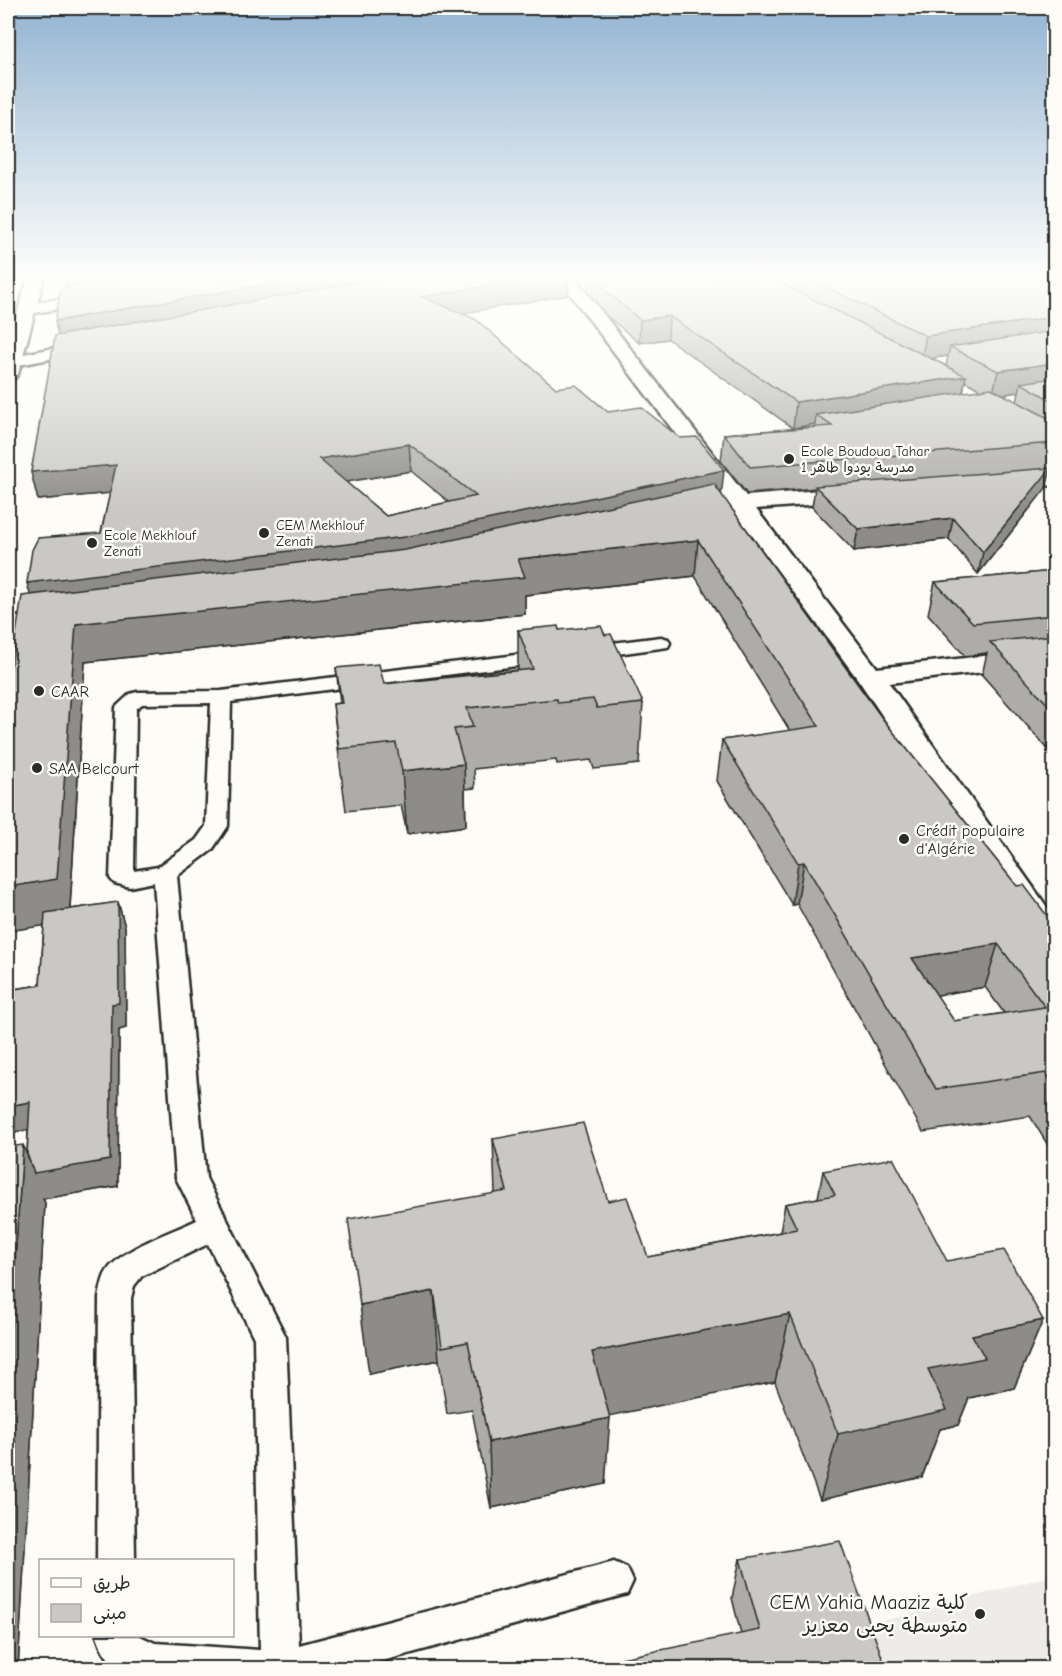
<svg xmlns="http://www.w3.org/2000/svg" width="1062" height="1676" viewBox="0 0 1062 1676" font-family="'Comic Neue','Playpen Sans Arabic',sans-serif">
<style>
.built{fill:#edece8}
.lines{fill:none;stroke-linecap:round;stroke-linejoin:round}
.lane-casing{stroke:#2b2b2b;stroke-width:5}
.street-casing{stroke:#2b2b2b;stroke-width:5}
.primary-casing{stroke:#2b2b2b;stroke-width:5}
.lane{fill:#fdfcf7;fill-rule:evenodd}
.street{fill:#fdfcf7;fill-rule:evenodd}
.primary{fill:#fdfcf7;fill-rule:evenodd}
.wall{fill:#adaca9;stroke:#2b2b2b;stroke-width:1.5;fill-rule:evenodd}
.shaded-wall{fill:#8d8c89;stroke:#2b2b2b;stroke-width:1.5}
.building{fill:#c9c8c4;stroke:#2b2b2b;stroke-width:1.5;fill-rule:evenodd}
.poi-dot{fill:#2b2b2b;stroke:#fdfcf7;stroke-width:2}
.labels{text-anchor:middle;stroke-width:5;stroke-linejoin:round;paint-order:stroke}
.far-poi-label{font-size:14px;fill:#2b2b2b;stroke:#fdfcf7;text-anchor:start}
.poi-label{font-size:16px;fill:#2b2b2b;stroke:#fdfcf7;text-anchor:start}
.near-poi-label{font-size:20px;fill:#2b2b2b;stroke:#fdfcf7;text-anchor:end}
</style>
<rect width="100%" height="100%" fill="#fdfcf7"/>
<filter id="ink" filterUnits="userSpaceOnUse"><feTurbulence type="fractalNoise" baseFrequency=".0167" numOctaves="2"/><feDisplacementMap in="SourceGraphic" scale="12" xChannelSelector="R" yChannelSelector="G"/><feConvolveMatrix kernelMatrix="1 2 1 2 8 2 1 2 1" color-interpolation-filters="sRGB"/></filter>
<g filter="url(#ink)">
<polygon class="built" points="1054,1575 1054,1668 745,1668 845,1631"/>
<g class="lines">
<defs>
<g id="lane">
<polygon points="661,637 668,639 670,643 668,647 588,658 581,656 579,652 581,648 588,646"/>
<path d="M 549,651 L 556,653 L 558,657 L 556,661 L 231,702 L 228,826 L 212,850 L 177,876 L 206,1178 L 286,1337 L 299,1645 L 614,1562 L 627,1568 L 633,1581 L 627,1594 L 357,1668 L 121,1668 C 108,1662 101,1649 97,1636 L 140,1636 L 155,1643 L 260,1650 L 254,1338 L 208,1244 L 142,1276 L 134,1286 L 131,1298 L 135,1560 L 97,1560 L 99,1298 C 101,1289 102,1279 107,1271 C 122,1248 172,1232 197,1220 L 176,1178 L 154,882 L 130,887 L 114,883 L 110,878 L 116,707 L 130,694 L 137,692 L 221,691 ZM 211,703 L 206,826 L 196,840 L 158,867 L 134,871 L 136,709 L 142,704 Z"/>
</g>
<g id="street">
<polygon points="558,278 575,278 746,496 858,487 866,489 869,494 866,499 858,501 756,509 877,668 1054,648 1054,664 889,683 1054,917 1054,955 1041,952 859,681 734,511 687,522 679,520 675,515 679,510 725,499"/>
<polygon points="101,292 109,297 107,301 28,314 22,313 19,309 22,305 28,304"/>
<polygon points="97,340 103,341 106,345 103,349 8,367 8,357"/>
<polygon points="1054,471 1054,485 1002,489 994,487 991,482 994,477 1002,475"/>
<polygon points="62,611 71,613 75,619 71,625 8,634 8,618"/>
</g>
<polygon id="primary" points="28,278 44,278 18,374 15,378 8,380 8,344"/>
</defs>
<use href="#lane" class="lane-casing"/>
<use href="#street" class="street-casing"/>
<use href="#primary" class="primary-casing"/>
<use href="#lane" class="lane"/>
<use href="#street" class="street"/>
<use href="#primary" class="primary"/>
</g>
<g class="wall">
<path d="M 64,278 L 568,278 L 568,295 L 460,313 L 556,388 L 608,412 L 721,495 L 882,718 L 1017,886 L 1054,925 L 1054,1155 L 1030,1116 L 923,1132 L 797,904 L 792,905 L 717,781 L 722,740 L 790,731 L 695,576 L 525,595 L 525,614 L 85,662 L 70,909 L 118,902 L 125,927 L 126,1028 L 119,1030 L 118,1186 L 43,1199 L 45,1203 L 18,1668 L 23,1145 L 27,1154 L 28,1130 L 8,1133 L 8,990 L 40,985 L 44,925 L 8,931 L 8,685 L 30,595 L 101,533 L 110,493 L 38,500 L 31,472 L 58,335 L 55,321 L 66,287 ZM 411,471 L 449,502 L 386,516 L 346,482 ZM 985,987 L 1004,1013 L 954,1021 L 936,995 Z"/>
<path d="M 588,278 L 1054,278 L 1054,470 L 1054,469 L 1051,469 L 1046,488 L 978,574 L 949,539 L 854,551 L 812,507 L 815,488 L 747,494 L 721,461 L 724,434 L 814,427 L 815,424 L 793,428 L 668,339 L 639,343 L 606,315 L 588,292 ZM 948,356 L 946,366 L 931,358 ZM 965,381 L 981,390 L 963,393 ZM 1019,392 L 1017,402 L 1002,394 Z"/>
<polygon points="1054,571 1054,756 982,675 987,653 965,656 928,614 935,582"/>
<polygon points="518,630 559,630 605,635 643,703 639,764 594,769 591,760 557,764 556,760 474,769 475,788 465,789 466,826 407,834 401,805 346,811 340,765 333,704 340,703 336,668 384,684 518,670"/>
<polygon points="493,1139 608,1201 648,1257 780,1232 785,1204 818,1198 823,1171 947,1261 1043,1320 1014,1388 969,1398 958,1425 940,1429 922,1477 820,1500 775,1382 609,1415 605,1484 491,1508 472,1410 447,1414 439,1360 369,1374 495,1193"/>
<polygon points="740,1559 886,1668 741,1634 732,1598"/>
</g>
<g class="shaded-wall">
<polygon points="64,278 172,278 68,295"/>
<polygon points="301,278 424,278 60,345 55,321"/>
<polygon points="536,278 568,278 568,295 423,320 422,297"/>
<polygon points="669,316 668,339 639,343 640,320"/>
<polygon points="1054,317 1054,339 950,347 948,356 921,360 926,336"/>
<polygon points="1054,363 1054,386 1021,383 1019,392 992,396 998,371"/>
<polygon points="966,376 961,401 816,415 815,424 793,428 796,402"/>
<polygon points="409,444 411,471 322,486 319,459"/>
<polygon points="116,465 121,492 38,500 31,472"/>
<polygon points="1051,468 1046,488 978,574 983,552"/>
<polygon points="724,470 721,498 35,612 27,583"/>
<polygon points="953,518 949,539 854,551 858,529"/>
<polygon points="698,540 695,576 525,595 525,614 85,662 69,922 8,931 8,887 76,624 518,559"/>
<polygon points="464,764 466,826 407,834 402,771"/>
<polygon points="804,862 797,904 792,905 798,863"/>
<polygon points="118,902 125,927 126,1028 119,1030 118,1186 43,1199 45,1203 18,1668 8,1668 8,1359 23,1145 34,1173 112,1004"/>
<polygon points="998,944 985,987 902,1001 912,958"/>
<polygon points="30,1102 39,1128 8,1133 8,1106"/>
<polygon points="434,1291 439,1360 369,1374 360,1305"/>
<polygon points="790,1314 775,1382 589,1420 592,1352"/>
<polygon points="1043,1320 1014,1388 969,1398 958,1425 940,1429 922,1477 820,1500 838,1434 928,1369 972,1335"/>
<polygon points="610,1418 605,1484 491,1508 489,1442"/>
</g>
<g class="building">
<polygon points="122,278 301,278 55,321 61,288"/>
<path d="M 383,278 L 536,278 L 422,297 L 475,319 L 556,388 L 576,385 L 608,412 L 641,407 L 680,438 L 697,437 L 724,470 L 405,537 L 27,583 L 32,550 L 38,538 L 101,533 L 116,465 L 31,472 L 55,336 ZM 409,444 L 476,496 L 386,516 L 319,459 Z"/>
<polygon points="596,278 771,278 966,376 796,402 669,316 640,320 607,292"/>
<polygon points="807,278 1054,278 1054,317 926,336"/>
<polygon points="1054,331 1054,363 998,371 950,347"/>
<polygon points="1054,378 1054,402 1021,383"/>
<polygon points="991,388 1054,421 1054,443 750,467 724,434 832,426 816,415"/>
<polygon points="1051,468 983,552 953,518 858,529 815,486"/>
<path d="M 714,484 L 882,718 L 1017,886 L 1024,885 L 1054,925 L 1054,1086 L 1046,1073 L 936,1089 L 804,862 L 798,863 L 722,740 L 819,726 L 698,540 L 518,559 L 525,577 L 76,624 L 57,879 L 8,887 L 8,685 L 22,596 L 405,550 ZM 998,944 L 1045,1007 L 954,1021 L 912,958 Z"/>
<polygon points="1054,571 1054,615 973,623 935,582"/>
<polygon points="558,626 559,630 601,626 605,635 611,634 643,703 597,708 593,699 558,703 557,699 467,708 473,727 454,729 464,764 402,771 396,743 339,749 333,704 342,703 336,668 379,664 384,684 533,669 518,630"/>
<polygon points="1054,635 1054,711 990,642"/>
<polygon points="118,902 119,1003 112,1004 110,1160 34,1173 27,1154 30,1102 8,1106 8,990 40,985 45,913"/>
<polygon points="583,1123 608,1201 627,1197 648,1257 797,1229 785,1204 835,1195 823,1171 893,1158 947,1261 1004,1250 1043,1320 972,1335 985,1358 928,1369 947,1410 838,1434 790,1314 592,1352 610,1418 489,1442 468,1342 442,1347 434,1291 360,1305 348,1219 507,1191 493,1139"/>
<polygon points="23,1145 8,1359 8,1147"/>
<polygon points="840,1541 886,1668 572,1668 760,1630 740,1559"/>
</g>
</g>
<linearGradient id="sky" x2="0" y2="1"><stop stop-color="#93b4d2"/><stop offset="0.54" stop-color="#fefefb"/><stop offset="1" stop-color="#fefefb" stop-opacity="0"/></linearGradient>
<rect width="1062" height="513" fill="url(#sky)"/>
<g class="poi-dot">
<circle cx="789" cy="459" r="6"/>
<circle cx="264" cy="533" r="6"/>
<circle cx="92" cy="543" r="6"/>
<circle cx="39" cy="691" r="6"/>
<circle cx="37" cy="768" r="6"/>
<circle cx="904" cy="839" r="6"/>
<circle cx="980" cy="1614" r="6"/>
</g>
<g class="labels">
<g class="far-poi-label">
<text x="801" y="456">Ecole Boudoua Tahar<tspan x="801" dy="16">1 مدرسة بودوا طاهر</tspan></text>
<text x="276" y="530">CEM Mekhlouf<tspan x="276" dy="16">Zenati</tspan></text>
<text x="104" y="540">Ecole Mekhlouf<tspan x="104" dy="16">Zenati</tspan></text>
</g>
<g class="poi-label">
<text x="51" y="697">CAAR</text>
<text x="49" y="774">SAA Belcourt</text>
<text x="916" y="836">Crédit populaire<tspan x="916" dy="18">d'Algérie</tspan></text>
</g>
<g class="near-poi-label">
<text x="968" y="1609">CEM Yahia Maaziz كلية<tspan x="968" dy="23">متوسطة يحيى معزيز</tspan></text>
</g>
</g>
<rect width="1062" height="1676" fill="none" stroke="#fdfcf7" stroke-width="30"/>
<rect x="15" y="15" width="1032" height="1646" fill="none" stroke="#2b2b2b" stroke-width="2" filter="url(#ink)"/>
<rect x="39" y="1559" width="195" height="78" fill="#fdfcf7" stroke="#a9a8a5" stroke-width="1.5"/>
<rect x="51" y="1578" width="30" height="9" fill="#fdfcf7" stroke="#a9a8a5" stroke-width="1.5"/>
<text x="93" y="1589" font-size="18" fill="#2b2b2b">طريق</text>
<rect x="51" y="1604" width="30" height="18" fill="#c9c8c4" stroke="#a9a8a5" stroke-width="1.5"/>
<text x="93" y="1619" font-size="18" fill="#2b2b2b">مبنى</text>
</svg>
